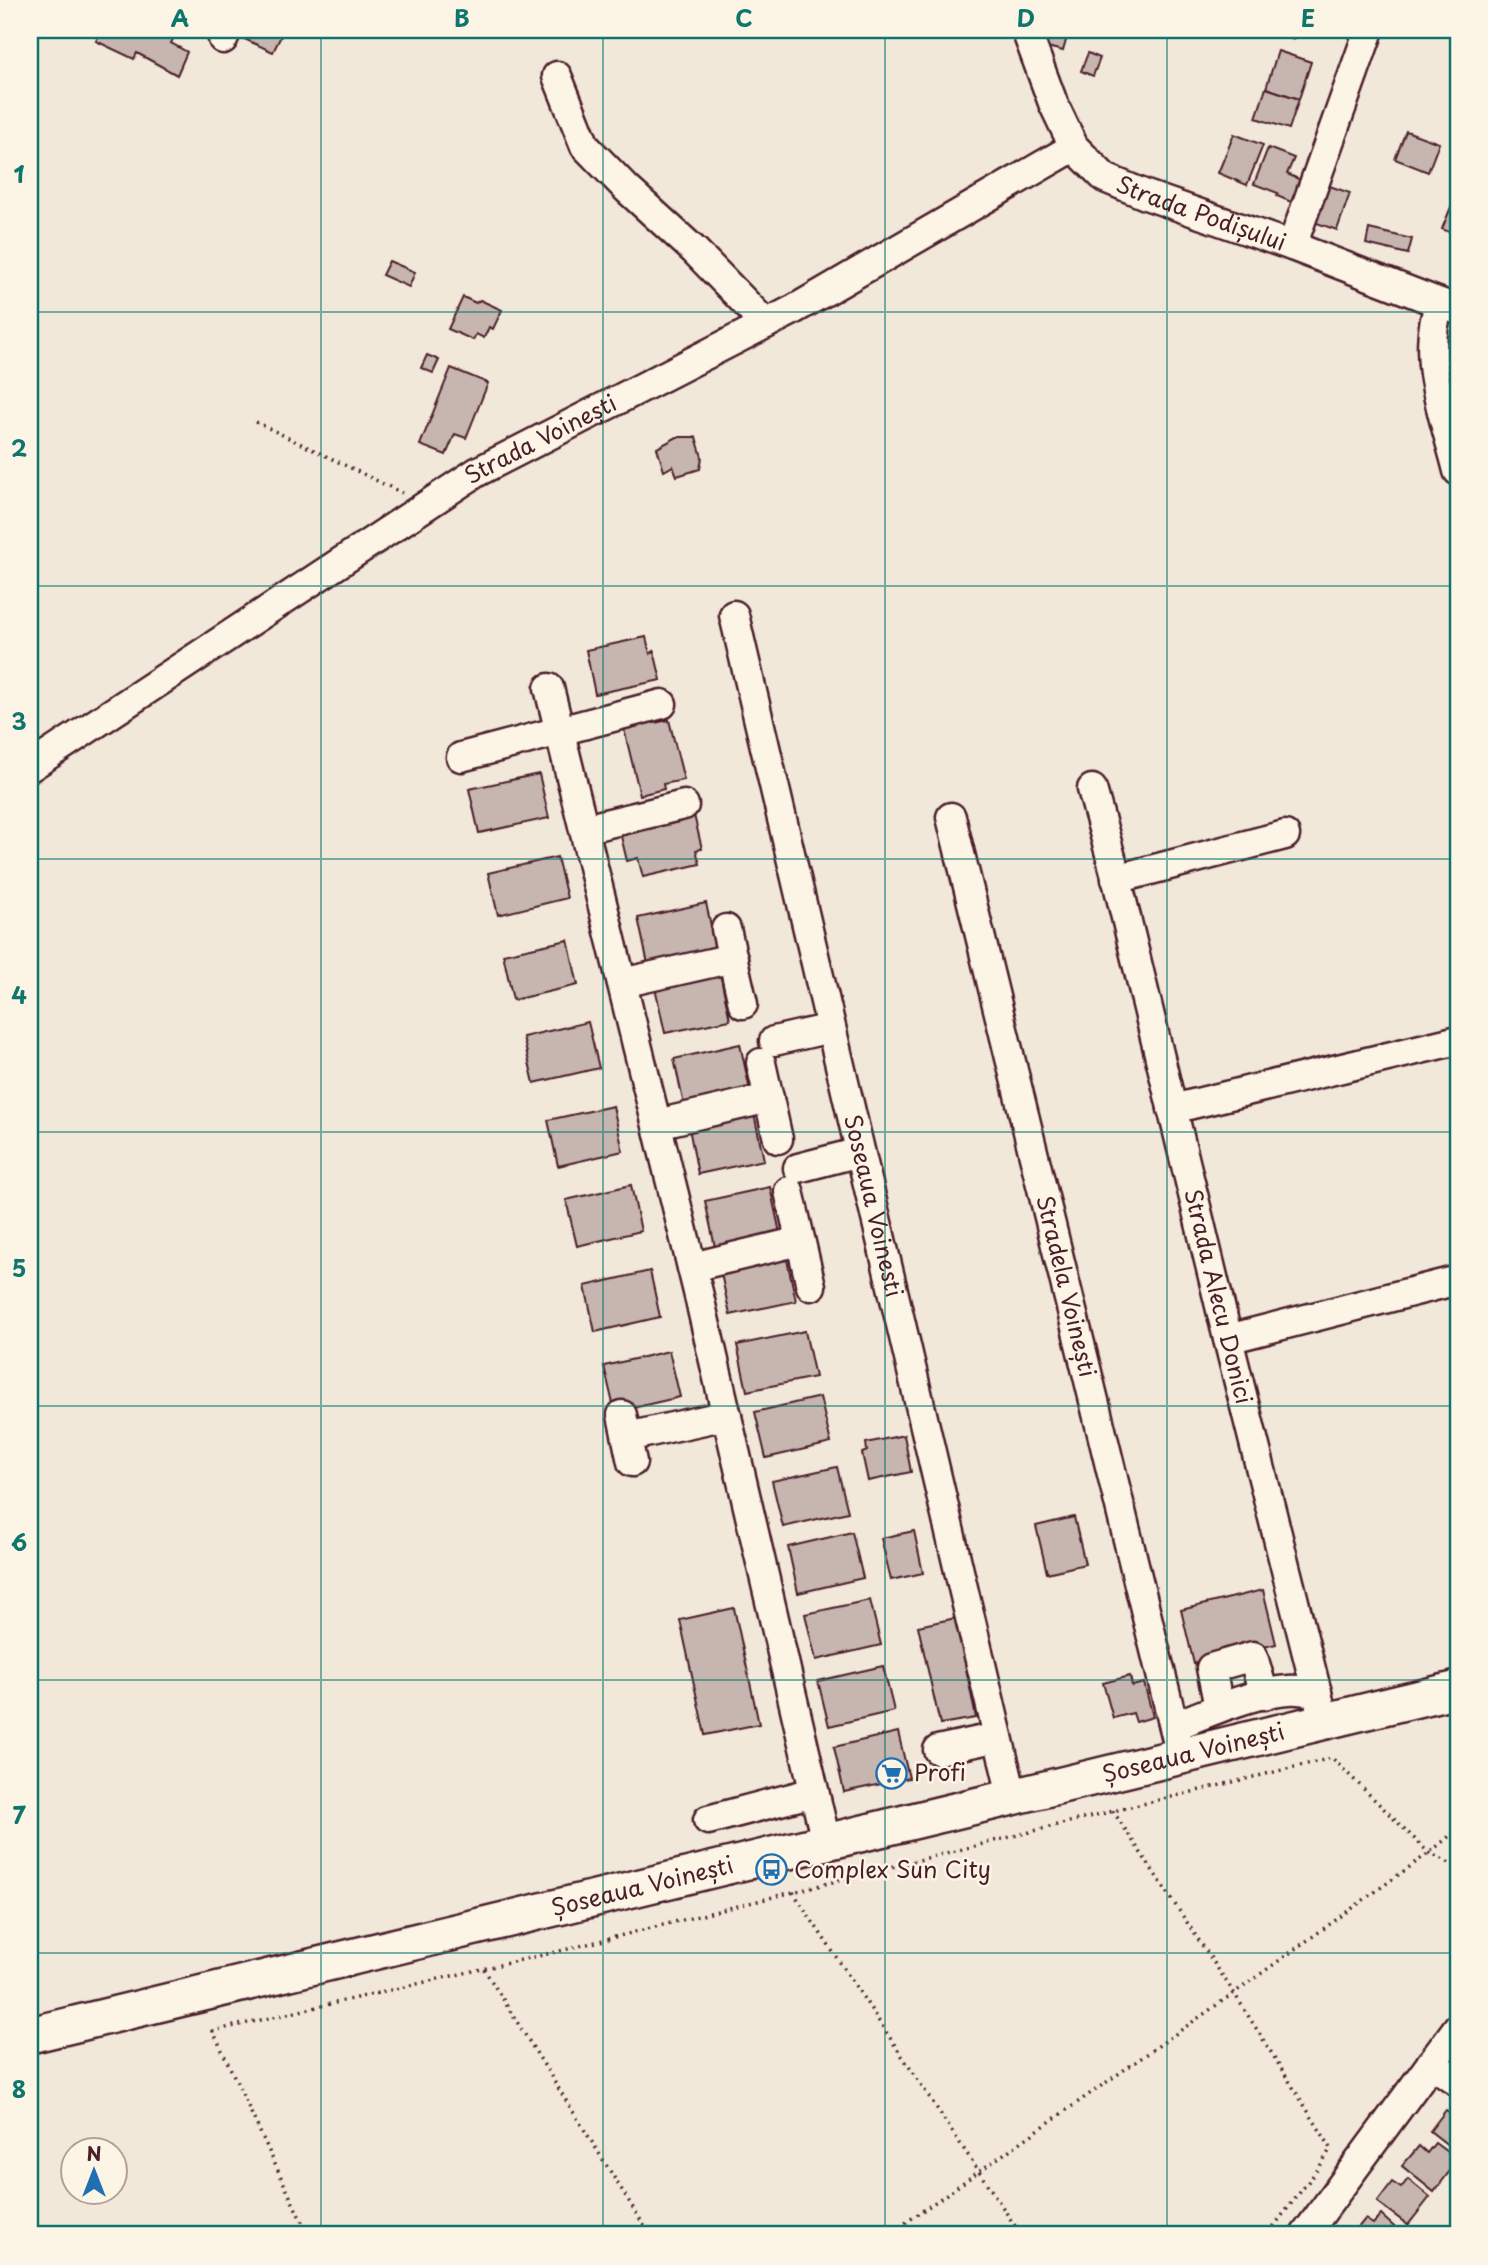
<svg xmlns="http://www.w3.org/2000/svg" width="1488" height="2265" viewBox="0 0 1488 2265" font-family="'Playpen Sans',sans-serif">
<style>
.building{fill:#c7b6af;stroke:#4a1f2b;stroke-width:2}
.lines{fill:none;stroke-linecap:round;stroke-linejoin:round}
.minor-casing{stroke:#4a1f2b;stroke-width:33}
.major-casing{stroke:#4a1f2b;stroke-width:40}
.path{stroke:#4a1f2b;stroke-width:3.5;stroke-dasharray:2 5;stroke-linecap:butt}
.minor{stroke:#fcf5e5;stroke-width:28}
.major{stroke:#fcf5e5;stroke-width:35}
.grid{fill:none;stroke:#0f766e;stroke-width:2;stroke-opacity:0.55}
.labels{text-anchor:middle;stroke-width:5;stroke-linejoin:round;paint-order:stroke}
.street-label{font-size:23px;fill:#4a1f2b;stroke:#fcf5e5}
.poi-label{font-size:23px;fill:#4a1f2b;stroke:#fcf5e5;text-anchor:start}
.neatline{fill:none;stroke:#0f766e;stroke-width:2.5}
.grid-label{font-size:23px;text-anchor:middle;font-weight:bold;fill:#0f766e}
</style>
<rect width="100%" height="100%" fill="#f1e8da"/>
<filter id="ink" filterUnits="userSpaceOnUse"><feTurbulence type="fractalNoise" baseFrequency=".0143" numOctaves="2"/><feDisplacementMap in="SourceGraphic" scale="14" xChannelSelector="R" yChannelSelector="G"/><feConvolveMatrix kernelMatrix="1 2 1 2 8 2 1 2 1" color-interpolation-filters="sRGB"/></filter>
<g filter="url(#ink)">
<g class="building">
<polygon points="91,30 136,30 147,35 149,30 170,30 176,33 171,43 187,52 177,75 137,53 134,59 96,41 100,33"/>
<polygon points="244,30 284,30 273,52 240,37"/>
<polygon points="1043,30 1069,30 1063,51 1039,45"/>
<polygon points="1264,30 1296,30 1293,39"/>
<polygon points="1278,51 1311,62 1299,99 1266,88"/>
<polygon points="1088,53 1100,58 1093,76 1081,71"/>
<polygon points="1266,88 1299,99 1289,129 1256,118"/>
<polygon points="1406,131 1439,143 1428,172 1395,159"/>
<polygon points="1234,134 1263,145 1247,185 1218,173"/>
<polygon points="1268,148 1294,158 1287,174 1301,180 1291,202 1277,196 1278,193 1254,184"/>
<polygon points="1318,182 1350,193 1337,230 1305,219"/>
<polygon points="1455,197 1458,198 1458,236 1442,229"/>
<polygon points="1369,229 1412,239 1408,254 1366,244"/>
<polygon points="389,261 415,272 409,287 382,275"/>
<polygon points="463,297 476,303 480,300 502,310 493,329 489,327 484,338 476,334 473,340 448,329"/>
<polygon points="427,355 439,360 433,373 421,368"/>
<polygon points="451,368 488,383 466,438 455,434 446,455 420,445"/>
<polygon points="677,437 696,437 702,457 700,469 677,476 673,466 664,471 657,448"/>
<polygon points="646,637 650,654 654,651 661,680 595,694 586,650"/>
<polygon points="653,718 654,723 669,720 684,780 663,784 664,789 640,795 623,725"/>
<polygon points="539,774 549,818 479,833 469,789"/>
<polygon points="694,815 702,849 696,850 700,864 643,877 638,858 627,861 620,832"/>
<polygon points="557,857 567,898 498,915 488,873"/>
<polygon points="706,903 716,949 648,964 638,918"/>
<polygon points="568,940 578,985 513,1000 503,954"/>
<polygon points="720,973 730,1020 665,1033 655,987"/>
<polygon points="588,1022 599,1068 534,1083 523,1037"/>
<polygon points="740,1044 750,1090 684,1105 674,1059"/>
<polygon points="613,1106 623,1151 558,1166 548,1120"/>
<polygon points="754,1114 764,1160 698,1174 689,1128"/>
<polygon points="631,1185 641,1231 577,1246 566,1200"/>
<polygon points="770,1187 780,1233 715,1247 705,1201"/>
<polygon points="786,1255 796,1301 730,1315 720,1269"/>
<polygon points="650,1271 660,1317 595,1332 585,1286"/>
<polygon points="805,1331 815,1377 747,1391 737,1345"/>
<polygon points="669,1351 680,1397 615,1412 604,1366"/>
<polygon points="820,1397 831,1443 766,1458 755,1412"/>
<polygon points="904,1435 911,1472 868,1481 862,1453 867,1451 866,1443"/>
<polygon points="837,1467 848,1512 783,1527 772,1481"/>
<polygon points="1074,1517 1085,1564 1047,1573 1036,1526"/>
<polygon points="914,1531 923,1573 891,1580 881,1538"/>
<polygon points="852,1532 863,1578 798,1593 788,1547"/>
<polygon points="1263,1590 1276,1644 1194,1664 1181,1610"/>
<polygon points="870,1600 881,1645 816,1660 805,1614"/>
<polygon points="734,1608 759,1724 705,1735 680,1620"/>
<polygon points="956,1618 976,1718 940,1724 918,1626"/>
<polygon points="883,1666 894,1711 829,1726 818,1681"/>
<polygon points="1130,1676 1132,1686 1144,1683 1153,1717 1136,1722 1133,1713 1113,1718 1103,1683"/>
<polygon points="898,1732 909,1778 844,1792 834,1747"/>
<polygon points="1446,2110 1455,2116 1458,2112 1458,2153 1430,2131"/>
<polygon points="1435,2143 1458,2160 1434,2192 1402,2166 1419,2146 1427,2153"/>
<polygon points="1408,2179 1430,2197 1408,2225 1377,2202 1392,2182 1401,2188"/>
<polygon points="1381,2215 1402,2234 1401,2235 1352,2235 1365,2219 1373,2224"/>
</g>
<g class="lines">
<defs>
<g id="minor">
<path id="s1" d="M 1026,30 L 1053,103 L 1074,147 L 1105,178 L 1146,195 L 1292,246 L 1458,310"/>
<polyline points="223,39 227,30"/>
<polyline points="557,76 585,146 627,189 695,251 766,324"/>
<polyline points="1292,246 1369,30"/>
<path d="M 1440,303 C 1419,357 1445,417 1458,471"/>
<path id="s2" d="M 734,615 L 1012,1796"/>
<polyline points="549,688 698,1292 826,1842"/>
<polyline points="461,757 662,704"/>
<path id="s3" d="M 30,767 L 477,472 L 793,310 L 1074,147"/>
<path id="s4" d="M 1092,789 L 1115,872 L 1228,1339 L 1324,1721"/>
<path id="s5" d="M 951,817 L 1181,1756"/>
<polyline points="584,829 684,805"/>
<polyline points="1116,879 1285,835"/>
<polyline points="726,929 743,1004"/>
<polyline points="622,983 733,958"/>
<polyline points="774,1041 831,1028"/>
<polyline points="761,1063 778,1139"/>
<polyline points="1172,1109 1458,1040"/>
<polyline points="657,1124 769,1098"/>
<polyline points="798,1168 860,1152"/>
<polyline points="789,1191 811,1286"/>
<polyline points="692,1267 800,1241"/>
<polyline points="1228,1339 1458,1280"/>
<polyline points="622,1415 632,1462"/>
<polyline points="627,1437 727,1415"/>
<polyline points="1219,1707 1211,1668 1253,1656 1264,1695"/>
<path d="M 1174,1726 C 1206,1713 1255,1692 1289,1690 C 1298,1689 1308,1692 1317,1692"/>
<polyline points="938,1750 998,1737"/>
<polyline points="708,1820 814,1792"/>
<polyline points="1431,2063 1458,2082"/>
<polyline points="1305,2235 1458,2027"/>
</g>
<g id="major">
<path id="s6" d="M 30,2035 L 1458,1689"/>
</g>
</defs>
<use href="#minor" class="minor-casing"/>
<use href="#major" class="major-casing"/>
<g class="path">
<polyline points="256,422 402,493"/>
<polyline points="1113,1811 1234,1993 1331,2148 1318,2169 1267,2235"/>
<polyline points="793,1892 1021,2235"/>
<polyline points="484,1969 650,2235"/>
<polyline points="308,2235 213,2031 560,1951 1085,1818 1332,1758 1429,1853 1458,1867"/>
<polyline points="888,2235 1234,1993 1429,1853 1458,1829"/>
</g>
<use href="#minor" class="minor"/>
<use href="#major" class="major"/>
</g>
</g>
<path class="grid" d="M 321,30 L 321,2235M 603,30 L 603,2235M 885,30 L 885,2235M 1167,30 L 1167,2235M 30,312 L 1458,312M 30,586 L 1458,586M 30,859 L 1458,859M 30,1132 L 1458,1132M 30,1406 L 1458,1406M 30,1680 L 1458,1680M 30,1953 L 1458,1953"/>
<defs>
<symbol id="supermarket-ring" viewBox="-11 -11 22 22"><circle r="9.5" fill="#fcf5e5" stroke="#1f6fb2" stroke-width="1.5"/><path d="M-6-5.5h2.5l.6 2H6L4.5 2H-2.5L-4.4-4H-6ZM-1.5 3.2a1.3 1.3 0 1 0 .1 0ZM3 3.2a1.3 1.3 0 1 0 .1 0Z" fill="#1f6fb2"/></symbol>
<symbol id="bus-ring" viewBox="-11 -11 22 22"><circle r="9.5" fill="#fcf5e5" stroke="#1f6fb2" stroke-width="1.5"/><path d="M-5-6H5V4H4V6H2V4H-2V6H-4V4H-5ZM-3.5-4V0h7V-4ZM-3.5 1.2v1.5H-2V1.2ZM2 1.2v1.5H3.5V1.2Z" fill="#1f6fb2"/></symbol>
</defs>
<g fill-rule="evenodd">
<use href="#supermarket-ring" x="874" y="1756" width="35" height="35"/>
<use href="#bus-ring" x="754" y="1852" width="35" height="35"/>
</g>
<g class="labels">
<g class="street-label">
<text dy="8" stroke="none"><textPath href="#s1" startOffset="273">Strada Podișului</textPath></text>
<text dy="8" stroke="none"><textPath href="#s3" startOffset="607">Strada Voinești</textPath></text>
<text dy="8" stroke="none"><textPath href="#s2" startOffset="607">Soseaua Voinesti</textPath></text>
<text dy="8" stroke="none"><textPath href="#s5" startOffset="483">Stradela Voinești</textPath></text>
<text dy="8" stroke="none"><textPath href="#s4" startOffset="523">Strada Alecu Donici</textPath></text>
<text dy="8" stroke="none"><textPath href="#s6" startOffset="1197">Șoseaua Voinești</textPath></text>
<text dy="8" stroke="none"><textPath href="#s6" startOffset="630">Șoseaua Voinești</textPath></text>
</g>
<g class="poi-label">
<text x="914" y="1781">Profi</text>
<text x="794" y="1878">Complex Sun City</text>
</g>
</g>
<rect width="1488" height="2265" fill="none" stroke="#fcf5e5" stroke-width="77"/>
<g transform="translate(94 2171)"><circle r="33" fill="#fcf5e5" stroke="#b59f9b" stroke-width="2"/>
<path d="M0-5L12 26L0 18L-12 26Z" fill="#1f6fb2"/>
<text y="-10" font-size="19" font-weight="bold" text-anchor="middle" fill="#4a1f2b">N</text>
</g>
<rect x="38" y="38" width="1412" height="2188" class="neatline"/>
<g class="grid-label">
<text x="180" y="27">A</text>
<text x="462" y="27">B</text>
<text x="744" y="27">C</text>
<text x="1026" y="27">D</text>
<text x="1308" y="27">E</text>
<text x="19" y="183">1</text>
<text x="19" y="457">2</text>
<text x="19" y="730">3</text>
<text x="19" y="1004">4</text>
<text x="19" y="1277">5</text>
<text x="19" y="1551">6</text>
<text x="19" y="1824">7</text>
<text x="19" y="2098">8</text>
</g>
</svg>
